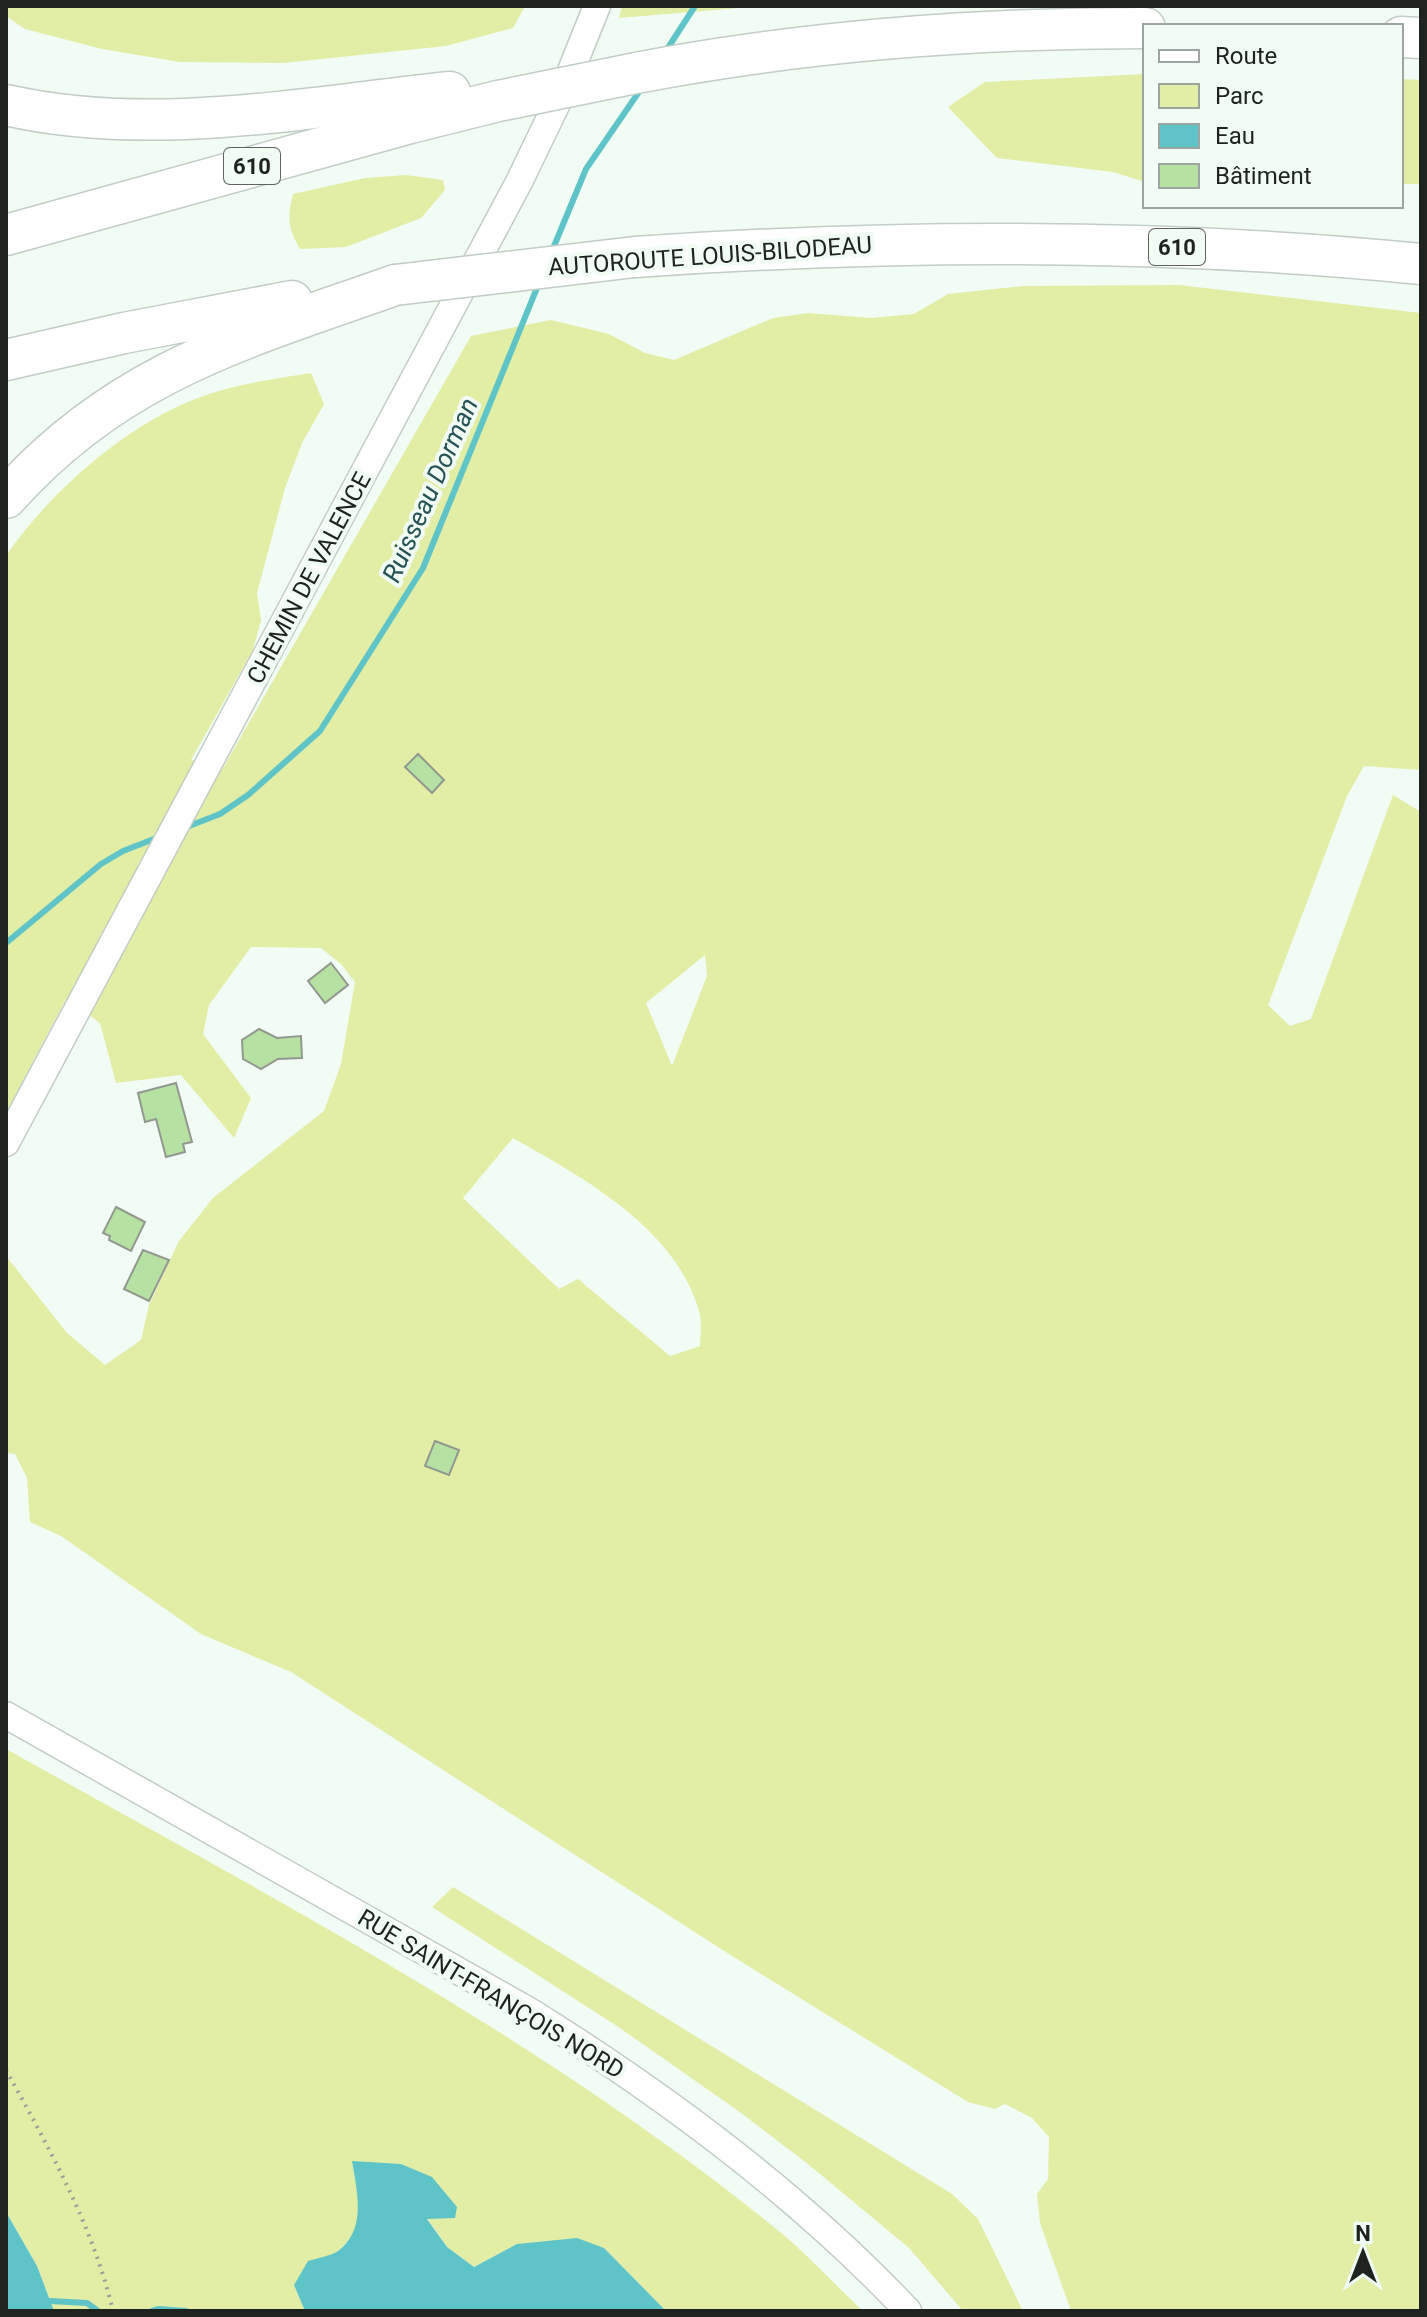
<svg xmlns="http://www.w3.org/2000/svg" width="1427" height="2317" viewBox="0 0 1427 2317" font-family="Roboto,sans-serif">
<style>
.green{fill:#e2eda5;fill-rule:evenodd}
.water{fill:#5fc4c8}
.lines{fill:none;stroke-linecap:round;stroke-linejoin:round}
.stream{stroke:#5fc4c8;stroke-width:6}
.building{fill:#b7e1a3;stroke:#91988e;stroke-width:2}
.minor-casing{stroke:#c2cdc5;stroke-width:29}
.highway-casing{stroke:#c2cdc5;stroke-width:43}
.path{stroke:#969e99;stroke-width:4;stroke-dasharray:2 6;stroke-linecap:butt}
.minor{stroke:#fff;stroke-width:26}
.highway{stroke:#fff;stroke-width:40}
.highway-bridge-casing{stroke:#c2cdc5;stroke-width:43;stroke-linecap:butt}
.highway-bridge{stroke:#fff;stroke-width:40}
.labels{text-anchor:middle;stroke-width:8;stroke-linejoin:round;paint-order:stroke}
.shield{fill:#f1fcf5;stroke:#5e6460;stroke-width:2}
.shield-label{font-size:22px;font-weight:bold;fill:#1f2320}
.street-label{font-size:24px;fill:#1f2320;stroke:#f1fcf5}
.water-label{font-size:26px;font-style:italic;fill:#265355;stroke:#f1fcf5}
</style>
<rect width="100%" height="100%" fill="#f1fcf5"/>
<g class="green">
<polygon points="6,6 525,6 513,28 446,46 283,63 180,62 102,49 25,29 6,16"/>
<polygon points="622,6 763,6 619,18"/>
<polygon points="1145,74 1145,182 1113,172 997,158 948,107 985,82"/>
<polygon points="1401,79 1421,80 1421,184 1401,184"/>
<path d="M 406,175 L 443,180 L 445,190 L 421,218 L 346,247 L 300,249 C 288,229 287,217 293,194 L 365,178 Z"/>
<path d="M 1179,285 L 1421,313 L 1421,770 L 1364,766 L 1347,796 L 1268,1005 L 1290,1026 L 1311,1019 L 1393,795 L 1421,812 L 1421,2311 L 1071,2311 L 1040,2223 L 1037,2194 L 1048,2179 L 1049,2137 L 1032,2118 L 1005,2104 L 995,2109 L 968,2102 L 732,1956 L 291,1672 L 201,1634 L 61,1536 L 30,1522 L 27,1478 L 15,1454 L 6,1453 L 6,1256 L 67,1333 L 105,1365 L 141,1340 L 149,1305 L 179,1241 L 213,1198 L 324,1111 L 341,1064 L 355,982 L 341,964 L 321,948 L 251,947 L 209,1005 L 203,1034 L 251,1098 L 234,1138 L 181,1075 L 116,1083 L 100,1023 L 66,999 L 6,1113 L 6,556 C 45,498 116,434 181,405 C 222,386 267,380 311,373 L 324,404 L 302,443 L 285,488 L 257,593 L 261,620 L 253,650 L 191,760 L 223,768 L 471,336 L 551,320 L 609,334 L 645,353 L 674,360 L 773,318 L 808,313 L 871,318 L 914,314 L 948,294 L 1023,286 ZM 705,955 L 707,976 L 672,1066 L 646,1003 ZM 513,1138 C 584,1178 679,1230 700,1315 C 702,1325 700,1336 700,1346 L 670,1356 L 578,1279 L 559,1289 L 463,1198 Z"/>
<path d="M 6,1749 C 271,1897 544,2039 780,2232 C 809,2256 835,2285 863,2311 L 666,2311 L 604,2248 L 517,2244 L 474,2267 L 447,2247 L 427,2218 L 352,2162 C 355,2181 362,2205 357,2225 C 351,2247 312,2271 294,2285 L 305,2311 L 54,2311 L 37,2266 L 6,2212 Z"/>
<polygon points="453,1887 952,2194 978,2219 1023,2311 963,2311 909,2248 808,2164 737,2110 617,2026 432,1907"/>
</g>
<g class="water">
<path d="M 352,2161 L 401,2164 L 432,2177 L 457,2207 L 455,2218 L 427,2219 L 447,2247 L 474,2267 L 517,2244 L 577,2238 L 604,2248 L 666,2311 L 305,2311 L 294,2285 L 308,2261 C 317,2258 331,2256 338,2251 C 367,2229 357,2192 352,2161 Z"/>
<polygon points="6,2212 37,2266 54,2311 6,2311"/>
</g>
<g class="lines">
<g class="stream">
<polyline points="664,54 695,6"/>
<polyline points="552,251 586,169 643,86"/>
<polyline points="184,828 220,814 248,795 320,731 423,568 539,283"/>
<polyline points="6,943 101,864 123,851 159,837"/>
<polyline points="50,2301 87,2303 98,2311"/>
<polyline points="152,2311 159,2309 186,2311"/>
</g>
</g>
<g class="building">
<polygon points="418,754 444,780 432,793 405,767"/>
<polygon points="331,963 348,985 325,1003 308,981"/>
<polygon points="259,1029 277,1038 301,1036 302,1058 278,1059 261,1069 243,1059 242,1040"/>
<polygon points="176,1083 192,1142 183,1144 185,1152 166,1157 156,1119 145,1122 138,1093"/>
<polygon points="116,1207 145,1222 131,1251 109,1240 110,1236 103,1233"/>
<polygon points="143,1250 169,1260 149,1301 124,1289"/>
<polygon points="435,1441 459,1450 449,1475 425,1466"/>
</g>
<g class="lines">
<defs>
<g id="minor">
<polyline points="6,1143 519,182 562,93 597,6"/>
<path d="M 6,1715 L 531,2012 C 667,2097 798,2194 908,2311"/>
</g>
<g id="highway">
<polyline points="1401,37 1421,38"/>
<path d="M 636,73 C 803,41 975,28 1145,28"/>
<path d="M 6,105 C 151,138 305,107 450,92"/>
<polyline points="6,235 410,123 498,101"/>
<path d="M 635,257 C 897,239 1160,238 1421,264"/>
<polyline points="6,360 124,333 292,301"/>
<path d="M 6,498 C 118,372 243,339 395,285"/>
</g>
</defs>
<use href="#minor" class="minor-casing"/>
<use href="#highway" class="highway-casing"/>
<path class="path" d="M 6,2070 C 48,2146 93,2226 113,2311"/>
<use href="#minor" class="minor"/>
<use href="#highway" class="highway"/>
<defs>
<g id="highway-bridge">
<polyline points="498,101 636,73"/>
<polyline points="395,285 635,257"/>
</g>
</defs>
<use href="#highway-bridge" class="highway-bridge-casing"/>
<use href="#highway-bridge" class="highway-bridge"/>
</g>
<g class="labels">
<g class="shield">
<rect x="224" y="148" width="56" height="36" rx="6"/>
<rect x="1149" y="229" width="56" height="36" rx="6"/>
</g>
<g class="shield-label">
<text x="252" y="174">610</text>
<text x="1177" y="255">610</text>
</g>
<g class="street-label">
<text transform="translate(710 256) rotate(-4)" y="8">AUTOROUTE LOUIS-BILODEAU</text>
<text transform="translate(309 578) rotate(-62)" y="8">CHEMIN DE VALENCE</text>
<text transform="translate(491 1994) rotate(31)" y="8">RUE SAINT-FRANÇOIS NORD</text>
</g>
<g class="water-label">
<text transform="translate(430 490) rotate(-66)" y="9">Ruisseau Dorman</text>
</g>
</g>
<rect width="1427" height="2317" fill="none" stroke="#1f2320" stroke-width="16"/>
<rect x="1143" y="24" width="260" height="184" fill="#f1fcf5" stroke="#9da5a0" stroke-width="2"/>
<rect x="1159" y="50" width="40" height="12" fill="#ffffff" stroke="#9da5a0" stroke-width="2"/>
<text x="1215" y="64" font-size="24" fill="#1f2320">Route</text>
<rect x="1159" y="84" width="40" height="24" fill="#e2eda5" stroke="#9da5a0" stroke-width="2"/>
<text x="1215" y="104" font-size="24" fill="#1f2320">Parc</text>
<rect x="1159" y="124" width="40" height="24" fill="#5fc4c8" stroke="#9da5a0" stroke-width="2"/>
<text x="1215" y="144" font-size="24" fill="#1f2320">Eau</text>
<rect x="1159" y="164" width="40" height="24" fill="#b7e1a3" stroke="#9da5a0" stroke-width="2"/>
<text x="1215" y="184" font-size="24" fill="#1f2320">Bâtiment</text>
<g transform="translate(1363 2253)" stroke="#f1fcf5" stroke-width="6" paint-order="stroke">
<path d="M0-6L14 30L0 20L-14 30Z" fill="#1f2320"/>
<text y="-12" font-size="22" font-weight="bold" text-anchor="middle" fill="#1f2320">N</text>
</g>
</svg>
